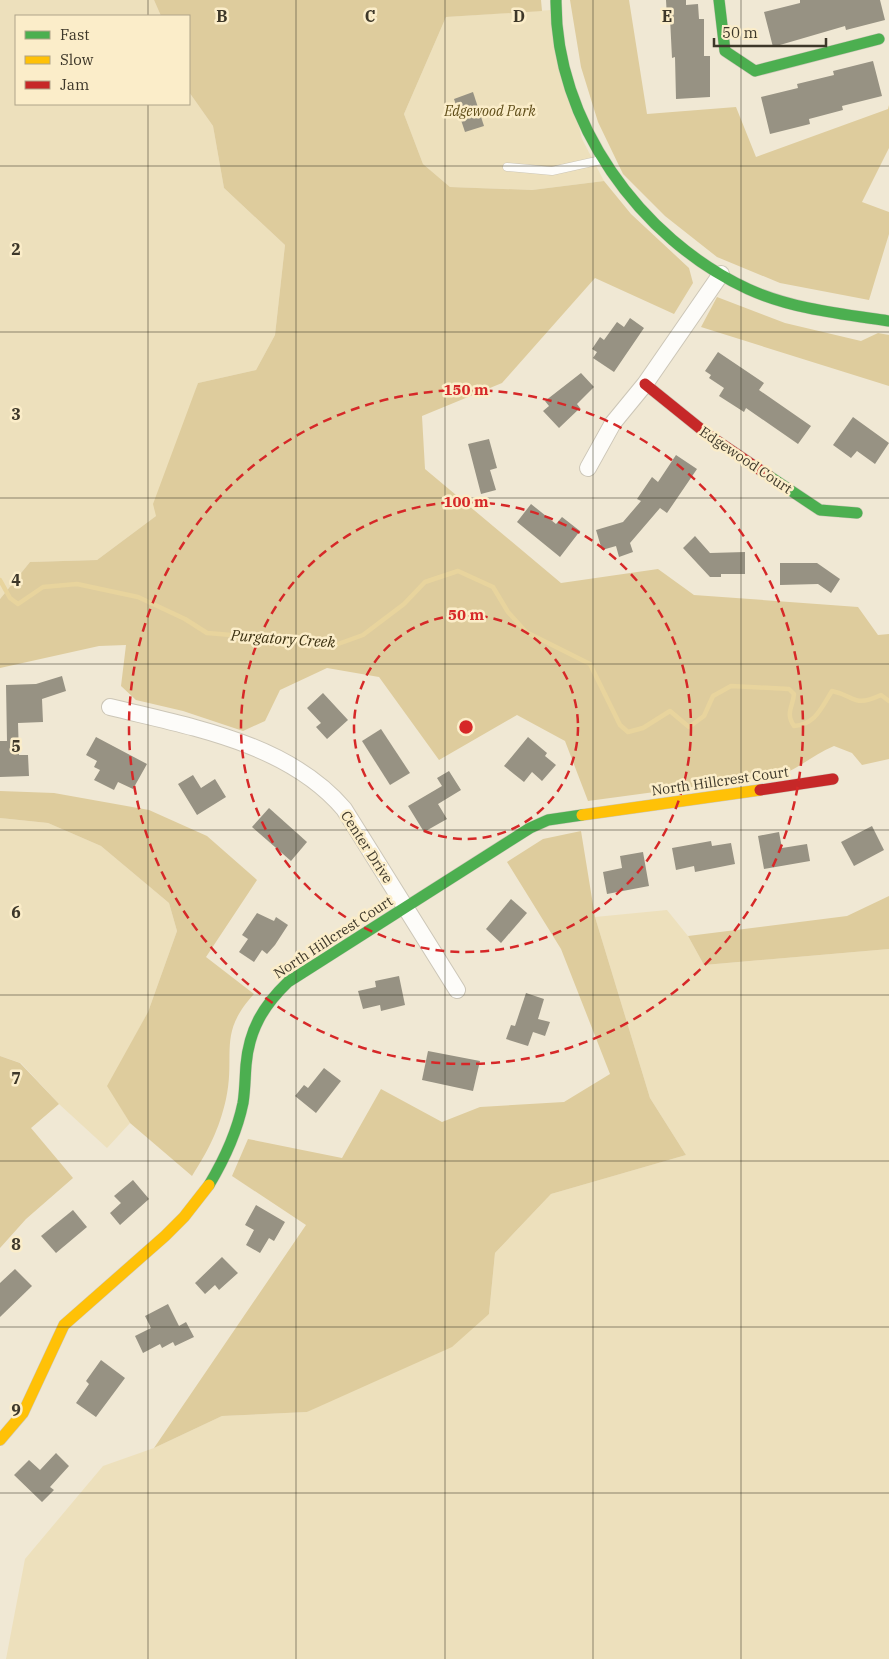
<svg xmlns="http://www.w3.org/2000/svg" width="889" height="1659" viewBox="0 0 889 1659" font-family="'IBM Plex Serif',serif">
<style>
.green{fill:#ede0bc}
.forest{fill:#decc9d}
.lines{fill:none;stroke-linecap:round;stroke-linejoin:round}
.stream{stroke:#e8d49d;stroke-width:4.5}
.building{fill:#979283}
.lane-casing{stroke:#ccc6b7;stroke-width:9}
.street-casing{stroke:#ccc6b7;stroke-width:18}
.fast-casing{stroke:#ccc6b7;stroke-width:12}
.slow-casing{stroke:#ccc6b7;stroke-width:12}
.jam-casing{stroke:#ccc6b7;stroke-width:12}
.lane{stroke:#fdfcf9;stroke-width:8}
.street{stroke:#fdfcf9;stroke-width:16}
.fast{stroke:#4caf50;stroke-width:11}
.slow{stroke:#ffc107;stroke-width:11}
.jam{stroke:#c62828;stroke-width:11}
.grid{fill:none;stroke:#3d3729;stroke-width:1;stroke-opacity:0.55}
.ring{fill:none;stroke:#d62828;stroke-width:2.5;stroke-dasharray:9 6}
.labels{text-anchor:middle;stroke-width:5;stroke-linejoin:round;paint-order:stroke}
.park-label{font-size:14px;font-style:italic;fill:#5f4d18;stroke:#fbedc9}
.street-label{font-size:14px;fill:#3d3729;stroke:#fbedc9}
.water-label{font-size:15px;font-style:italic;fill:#392e0f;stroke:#fbedc9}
.grid-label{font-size:16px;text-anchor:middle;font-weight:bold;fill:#3d3729;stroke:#fbedc9;stroke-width:5;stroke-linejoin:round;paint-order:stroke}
.centre{fill:#d62828;stroke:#fbedc9;stroke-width:2.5}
.ring-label{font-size:15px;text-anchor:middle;font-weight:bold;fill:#d62828;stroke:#fbedc9;stroke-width:5;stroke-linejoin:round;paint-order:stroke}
</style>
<rect width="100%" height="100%" fill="#f0e8d4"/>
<g class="green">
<polygon points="0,0 154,0 161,16 16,16 16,104 189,104 189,92 213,126 224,188 285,245 275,335 256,370 198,383 156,516 97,560 30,562 0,599"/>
<polygon points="551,10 582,139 604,181 532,190 450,187 423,164 404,114 446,17"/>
<polygon points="0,818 48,823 101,846 169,903 177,931 148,1012 108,1086 130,1123 107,1148 59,1104 21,1063 0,1056"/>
<polygon points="667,910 688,936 704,965 889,949 889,1659 6,1659 25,1559 103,1466 154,1448 222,1416 307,1412 489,1314 495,1253 551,1194 686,1155 650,1098 595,917"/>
</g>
<g class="forest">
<path d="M 154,0 L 541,0 L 542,11 L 446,17 L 404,114 L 423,164 L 450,187 L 532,190 L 604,181 L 631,214 L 689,268 L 693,283 L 674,314 L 595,278 L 502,383 L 422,416 L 425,469 L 561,583 L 658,569 L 694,595 L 858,607 L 878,635 L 889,634 L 889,759 L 862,765 L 852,753 L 834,746 C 814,754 800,768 780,775 L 588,801 L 565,741 L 517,715 L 439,760 L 379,677 L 327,668 L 280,690 L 265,721 L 243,731 L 183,711 L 136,700 L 121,686 L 126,645 L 99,646 L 0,668 L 0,599 L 30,562 L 97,560 L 156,516 L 153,504 L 198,383 L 256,370 L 275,335 L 285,245 L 224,188 L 213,126 L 189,92 L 189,16 L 161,16 Z"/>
<polygon points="570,0 629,0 647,114 736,107 756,157 888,109 889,105 889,148 862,202 889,212 889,234 869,300 780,283 717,257 665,216 623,174 598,122 581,67"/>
<polygon points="717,297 785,323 861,341 878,333 889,335 889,386 701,327"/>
<path d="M 0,791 L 54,793 L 149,810 L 207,836 L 257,880 L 206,957 L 254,994 C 217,1034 236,1054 226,1099 C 219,1130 209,1149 192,1176 L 130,1123 L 107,1086 L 148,1012 L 177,931 L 169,903 L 101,846 L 48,823 L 0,818 Z"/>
<polygon points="581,831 595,917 650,1098 686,1155 551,1194 495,1253 489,1314 452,1347 307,1412 222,1416 154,1448 306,1225 232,1176 248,1139 342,1158 381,1089 442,1122 480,1107 564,1102 610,1074 561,949 507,862 543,839"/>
<polygon points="889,896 889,949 704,965 688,936 847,916"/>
<polygon points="0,1056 20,1063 59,1104 31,1128 73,1178 26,1219 0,1248"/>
</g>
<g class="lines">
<path class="stream" d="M 0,580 L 10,598 L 18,604 L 43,587 L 77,584 L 138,597 L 185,619 L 207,633 L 338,644 L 363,635 L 404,604 L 425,582 L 458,571 L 493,587 L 508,612 L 526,632 L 590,664 L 620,725 L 628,732 L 643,728 L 670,711 L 689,727 L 704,716 L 713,696 L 731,686 L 789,689 L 794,694 C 793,707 785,713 794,726 C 816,724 821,708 832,691 C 856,696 853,708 881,695 L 889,701"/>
</g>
<g class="building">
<polygon points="666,0 686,0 686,5 698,4 699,19 704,19 704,56 710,56 710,97 676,99 675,57 672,58 670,18 667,18"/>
<polygon points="800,0 880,0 885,20 846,30 845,26 773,47 764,12 800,3"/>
<polygon points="873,61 882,96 842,106 843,110 809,119 810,124 770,134 761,97 798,88 797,84 834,75 833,71"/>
<polygon points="473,92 484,126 465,132 454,99"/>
<polygon points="630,318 644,328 614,372 593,358 597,352 592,349 600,337 604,340 617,322 624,327"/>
<polygon points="718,352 764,383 759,390 811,426 798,444 746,408 744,412 719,396 724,388 709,378 711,375 705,371"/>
<polygon points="581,373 594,387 577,404 580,408 559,428 543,411 549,406 545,401"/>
<polygon points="853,417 889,443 875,464 857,451 851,458 833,445"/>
<polygon points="489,439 497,468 490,470 496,490 481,494 468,444"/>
<polygon points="676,455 697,469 667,513 660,508 630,543 633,552 619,557 616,546 602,550 596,530 623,522 641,501 637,499 652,477 658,482"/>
<polygon points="531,504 556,524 562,517 580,531 560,557 517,522"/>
<polygon points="695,536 710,553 745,552 745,574 721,574 721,577 710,577 683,548"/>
<polygon points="780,563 817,563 840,579 831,593 818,584 780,585"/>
<polygon points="62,676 66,691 42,699 43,722 18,723 19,755 28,755 29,776 0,777 0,741 7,741 6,685 36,684"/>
<polygon points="323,693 348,720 327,739 316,727 321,723 307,708"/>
<polygon points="381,729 410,773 390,785 362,741"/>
<polygon points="96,737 147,764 133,789 118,782 114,790 94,780 100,770 94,767 97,761 86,755"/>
<polygon points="528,737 547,753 545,756 556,765 542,781 532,772 524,782 504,766"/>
<polygon points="449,771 461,790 438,804 447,819 424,832 408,806 442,786 437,778"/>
<polygon points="193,775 201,788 215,779 226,797 197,815 178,784"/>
<polygon points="269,808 307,842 291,861 252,827"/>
<polygon points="872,826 884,850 854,866 841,842"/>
<polygon points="779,832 782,848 807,844 810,861 764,869 758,836"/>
<polygon points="711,841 712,846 731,843 735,864 695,872 694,866 676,870 672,848"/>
<polygon points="643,852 649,886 607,894 603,872 622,868 620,856"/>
<polygon points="511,899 527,913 501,943 486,929"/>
<polygon points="257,913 274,921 276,917 288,925 275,945 267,954 262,950 254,962 239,952 248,939 242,935"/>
<polygon points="399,976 405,1005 381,1011 380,1005 363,1009 358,991 376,987 375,981"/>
<polygon points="526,993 544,999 538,1019 550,1022 545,1036 533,1032 528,1046 506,1039 511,1025 515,1026"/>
<polygon points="428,1051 480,1061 473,1091 422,1080"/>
<polygon points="324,1068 341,1081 316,1113 295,1096 304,1085 308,1088"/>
<polygon points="133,1180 149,1199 120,1225 110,1213 121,1203 114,1196"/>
<polygon points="256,1205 285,1222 274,1241 269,1238 260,1253 246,1245 254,1230 245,1225"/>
<polygon points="73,1210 87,1227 56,1253 41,1236"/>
<polygon points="222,1257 238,1273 219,1290 215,1285 205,1294 195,1283"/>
<polygon points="15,1269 32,1286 0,1317 0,1283"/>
<polygon points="168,1304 179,1326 186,1322 194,1337 175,1346 173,1342 162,1348 160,1344 143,1353 135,1336 151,1328 145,1316"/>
<polygon points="101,1360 125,1378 96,1417 76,1403 89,1384 86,1381"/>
<polygon points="56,1453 69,1466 50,1487 54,1490 42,1502 14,1475 29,1460 40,1470"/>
</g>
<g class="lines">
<defs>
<polyline id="lane" points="507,167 552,171 601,160"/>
<g id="street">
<polyline points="588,468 613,423 645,384 721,274"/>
<path d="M 110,707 C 191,727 288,743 344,809 L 457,990"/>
</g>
<g id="fast">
<path d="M 556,0 C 555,121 640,239 748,289 C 792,309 842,314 889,321"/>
<polyline points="719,0 725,51 755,71 879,39"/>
<polyline points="769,476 820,510 857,513"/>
<path d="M 209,1185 C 224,1160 237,1132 243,1103 C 245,1091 245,1078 246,1065 C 249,1030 263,1006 288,982 L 530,828 L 548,820 L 582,815"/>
</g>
<g id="slow">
<polyline points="582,815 760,790"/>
<polyline points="0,1440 23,1413 64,1325 165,1236 184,1217 209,1185"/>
</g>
<g id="jam">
<polyline points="645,384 707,434 769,476"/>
<polyline points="760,790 833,779"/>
</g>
</defs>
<use href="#lane" class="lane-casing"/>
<use href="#street" class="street-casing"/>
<use href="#fast" class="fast-casing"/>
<use href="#slow" class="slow-casing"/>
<use href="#jam" class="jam-casing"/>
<use href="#lane" class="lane"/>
<use href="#street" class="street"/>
<use href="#fast" class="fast"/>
<use href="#slow" class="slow"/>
<use href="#jam" class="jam"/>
</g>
<path class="grid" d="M 148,0 L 148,16M 296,0 L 296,1659M 445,0 L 445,1659M 593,0 L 593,1659M 741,0 L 741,1659M 148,104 L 148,1659M 0,166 L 889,166M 0,332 L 889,332M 0,498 L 889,498M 0,664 L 889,664M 0,830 L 889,830M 0,995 L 889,995M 0,1161 L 889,1161M 0,1327 L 889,1327M 0,1493 L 889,1493"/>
<g class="ring">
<circle cx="466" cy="727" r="112"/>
<circle cx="466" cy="727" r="225"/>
<circle cx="466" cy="727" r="337"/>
</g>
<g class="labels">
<g class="park-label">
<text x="490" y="116">Edgewood Park</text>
</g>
<g class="street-label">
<text transform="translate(746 460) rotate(34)" y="5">Edgewood Court</text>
<text transform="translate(720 781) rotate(-8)" y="5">North Hillcrest Court</text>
<text transform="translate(367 847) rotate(57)" y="5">Center Drive</text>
<text transform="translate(333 937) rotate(-33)" y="5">North Hillcrest Court</text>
</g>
<g class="water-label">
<text transform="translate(283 639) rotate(4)" y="5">Purgatory Creek</text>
</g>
</g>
<g class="grid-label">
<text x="222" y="22">B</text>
<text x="370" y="22">C</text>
<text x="519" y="22">D</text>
<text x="667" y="22">E</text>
<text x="16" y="255">2</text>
<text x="16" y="420">3</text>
<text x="16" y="586">4</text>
<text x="16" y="752">5</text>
<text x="16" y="918">6</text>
<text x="16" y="1084">7</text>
<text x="16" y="1250">8</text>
<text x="16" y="1416">9</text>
</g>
<circle cx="466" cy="727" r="8" class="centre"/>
<g class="ring-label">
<text x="466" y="395">150 m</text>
<text x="466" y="507">100 m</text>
<text x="466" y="620">50 m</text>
</g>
<rect x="15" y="15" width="175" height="90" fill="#fbedc9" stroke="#afa489"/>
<rect x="25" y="31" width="25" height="8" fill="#4caf50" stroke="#afa489"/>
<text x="60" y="40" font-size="15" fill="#3d3729">Fast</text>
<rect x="25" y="56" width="25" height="8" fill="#ffc107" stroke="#afa489"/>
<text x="60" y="65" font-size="15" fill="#3d3729">Slow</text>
<rect x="25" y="81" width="25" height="8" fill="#c62828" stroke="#afa489"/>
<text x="60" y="90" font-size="15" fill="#3d3729">Jam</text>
<path d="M714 38v8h112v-8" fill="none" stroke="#3d3729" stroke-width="2.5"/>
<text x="722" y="38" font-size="15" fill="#3d3729" stroke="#fbedc9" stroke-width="4" paint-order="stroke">50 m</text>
</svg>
